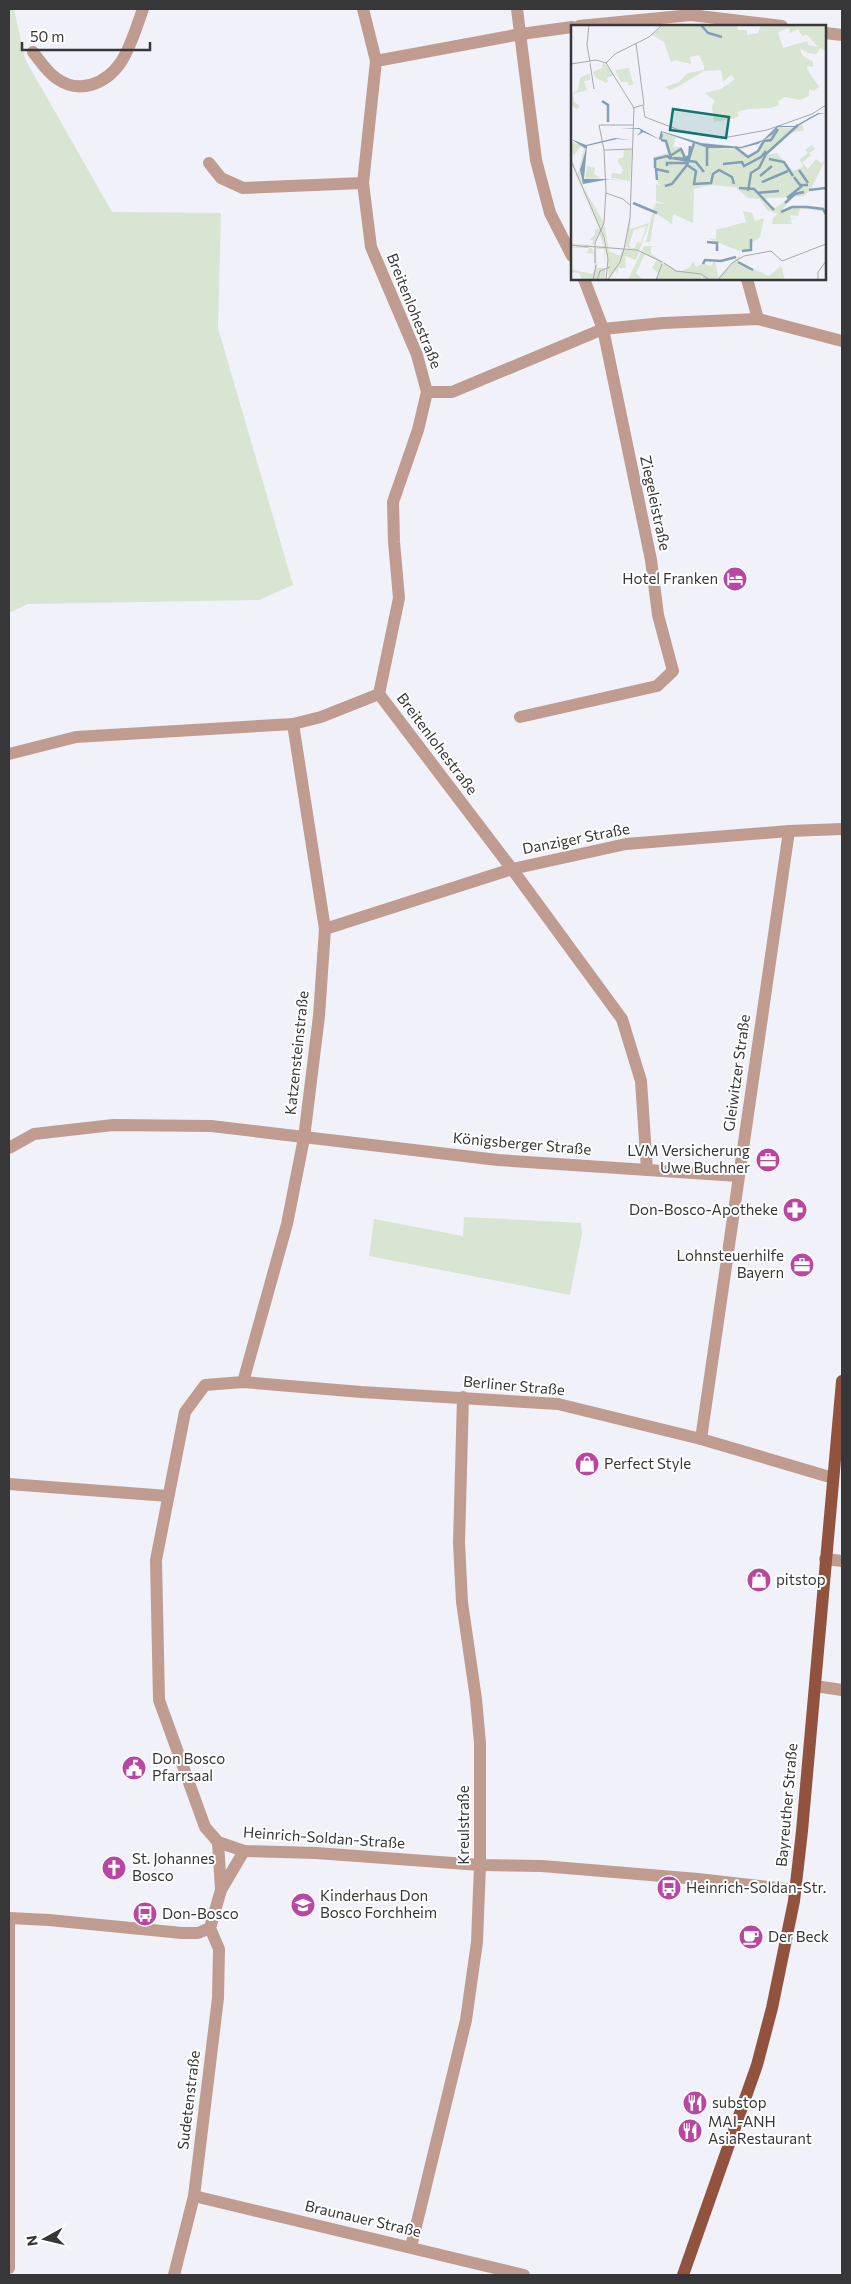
<svg xmlns="http://www.w3.org/2000/svg" width="851" height="2284" viewBox="0 0 851 2284" font-family="Commissioner,sans-serif">
<style>
.green{fill:#d7e5d2}
.lines{fill:none;stroke-linecap:round;stroke-linejoin:round}
.minor{stroke:#c09c90;stroke-width:12}
.major{stroke:#91533e;stroke-width:12}
.labels{text-anchor:middle;stroke-width:4;stroke-linejoin:round;paint-order:stroke}
.street-label{font-size:15px;fill:#373739;stroke:#fff}
.poi-label{font-size:15px;fill:#373739;stroke:#fff;text-anchor:start}
.inset-river{fill:none;stroke:#839fb5;stroke-width:2.5}
.inset-road{fill:none;stroke:#a7a7ac;stroke-width:1}
.view{fill:#0f766e;fill-opacity:0.15;stroke:#0f766e;stroke-width:2.5}
.inset-edge{fill:none;stroke:#373739;stroke-width:2.5}
</style>
<rect width="100%" height="100%" fill="#f1f1f9"/>
<g class="green">
<polygon points="9,9 14,9 25,59 112,212 221,213 218,328 293,585 259,600 28,604 9,613"/>
<polygon points="464,1217 581,1223 582,1234 570,1295 369,1256 374,1219 463,1236"/>
</g>
<g class="lines">
<g class="minor">
<polyline points="363,9 376,61 363,183 371,247 417,355 427,392 418,430 393,502 394,542 399,598 379,694 512,869 622,1019 641,1081 647,1170"/>
<polyline points="517,9 536,160 550,213 572,256"/>
<polyline points="579,26 691,15 782,26"/>
<polyline points="825,33 842,35"/>
<path d="M 33,52 C 40,61 47,72 56,78 C 79,95 106,84 121,62 C 131,47 137,25 143,9"/>
<polyline points="376,61 521,34 572,27"/>
<polyline points="209,163 221,178 243,188 363,183"/>
<polyline points="747,279 758,319"/>
<polyline points="427,392 452,392 603,329 663,323 758,319 842,341"/>
<polyline points="520,717 657,686 673,671 658,615 651,560 603,329 584,279"/>
<polyline points="9,754 76,737 293,724 321,717 379,694"/>
<polyline points="325,929 512,869 626,844 789,831 842,829"/>
<polyline points="9,1148 34,1134 113,1125 211,1126 498,1160 738,1176"/>
<polyline points="243,1382 287,1224 304,1138 319,1016 325,929 293,724"/>
<path d="M 701,1439 C 732,1237 758,1033 789,831"/>
<polyline points="9,1484 168,1496"/>
<polyline points="825,1559 842,1561"/>
<polyline points="815,1686 842,1690"/>
<polyline points="218,1842 221,1890"/>
<polyline points="795,1890 698,1879 542,1866 480,1865 316,1853 244,1851 218,1842 205,1827 159,1700 156,1560 185,1412 205,1385 243,1382 361,1392 558,1404 701,1439 833,1478"/>
<polyline points="9,1918 49,1920 182,1933 198,1933 210,1928"/>
<polyline points="210,1928 221,1890 244,1851"/>
<polyline points="194,2196 524,2275"/>
<polyline points="411,2247 466,2020 477,1942 480,1865 480,1743 476,1699 462,1602 459,1543 463,1397"/>
<polyline points="9,2268 9,1918"/>
<polyline points="174,2275 194,2196 218,1998 219,1949 210,1928"/>
</g>
<polyline class="major" points="683,2275 757,2065 772,2008 794,1901 802,1831 842,1381"/>
</g>
<defs>
<symbol id="hotel-disc" viewBox="-11 -11 22 22"><circle r="9.5" fill="#b947a2" stroke="#fff"/><path d="M-6-4.5h1.5V1H6V5H4.5V3h-9V5H-6ZM-4 0a1.8 1.8 0 1 1 3.6 0ZM.5 0V-2.5h3Q6-2.5 6 0Z" fill="#fff"/></symbol>
<symbol id="office-disc" viewBox="-11 -11 22 22"><circle r="9.5" fill="#b947a2" stroke="#fff"/><path d="M-6-3h4V-5.5h4V-3h4V5H-6ZM-1-4.5V-3h2v-1.5ZM-6 0V1H6V0Z" fill="#fff"/></symbol>
<symbol id="pharmacy-disc" viewBox="-11 -11 22 22"><circle r="9.5" fill="#b947a2" stroke="#fff"/><path d="M-2-6h4v4h4v4h-4v4h-4v-4h-4v-4h4Z" fill="#fff"/></symbol>
<symbol id="shop-disc" viewBox="-11 -11 22 22"><circle r="9.5" fill="#b947a2" stroke="#fff"/><path d="M-5-2.5h2.3a2.7 3.5 0 0 1 5.4 0H5L5.5 6h-11ZM-1.5-2.5h3a1.5 2.3 0 0 0-3 0Z" fill="#fff"/></symbol>
<symbol id="civic-disc" viewBox="-11 -11 22 22"><circle r="9.5" fill="#b947a2" stroke="#fff"/><path d="M-.6-6.5H3V-4.5H.6V-3L4-1V1h2V6H-6V1h2V-1L-.6-3ZM-1.2 2.5V6h2.4V2.5Z" fill="#fff"/></symbol>
<symbol id="church-disc" viewBox="-11 -11 22 22"><circle r="9.5" fill="#b947a2" stroke="#fff"/><path d="M-1.2-6h2.4v3.5h3.3v2.4h-3.3V6h-2.4V-.1h-3.3v-2.4h3.3Z" fill="#fff"/></symbol>
<symbol id="bus-disc" viewBox="-11 -11 22 22"><circle r="9.5" fill="#b947a2" stroke="#fff"/><path d="M-5-6H5V4H4V6H2V4H-2V6H-4V4H-5ZM-3.5-4V0h7V-4ZM-3.5 1.2v1.5H-2V1.2ZM2 1.2v1.5H3.5V1.2Z" fill="#fff"/></symbol>
<symbol id="school-disc" viewBox="-11 -11 22 22"><circle r="9.5" fill="#b947a2" stroke="#fff"/><path d="M0-5L7-2L0 1L-7-2ZM-4 1L0 2.5L4 1V4Q0 6-4 4Z" fill="#fff"/></symbol>
<symbol id="cafe-disc" viewBox="-11 -11 22 22"><circle r="9.5" fill="#b947a2" stroke="#fff"/><path d="M-5.5-4.5H6V0H3Q3 3.5 0 3.5H-2.5Q-5.5 3.5-5.5 0ZM3-3.2v2h1.7v-2ZM-6 4.5H4V6H-6Z" fill="#fff"/></symbol>
<symbol id="restaurant-disc" viewBox="-11 -11 22 22"><circle r="9.5" fill="#b947a2" stroke="#fff"/><path d="M-5-6h1v4h1v-4h1v4h1v-4h1v5L-1.5 .5V6h-2V.5L-5-1ZM5-6V6H3V1.5H1.5Q1.5-4 5-6Z" fill="#fff"/></symbol>
</defs>
<g fill-rule="evenodd">
<use href="#hotel-disc" x="721" y="565" width="28" height="28"/>
<use href="#office-disc" x="754" y="1146" width="28" height="28"/>
<use href="#pharmacy-disc" x="781" y="1196" width="28" height="28"/>
<use href="#office-disc" x="788" y="1251" width="28" height="28"/>
<use href="#shop-disc" x="573" y="1450" width="28" height="28"/>
<use href="#shop-disc" x="745" y="1566" width="28" height="28"/>
<use href="#civic-disc" x="120" y="1754" width="28" height="28"/>
<use href="#church-disc" x="100" y="1854" width="28" height="28"/>
<use href="#bus-disc" x="655" y="1874" width="28" height="28"/>
<use href="#school-disc" x="289" y="1891" width="28" height="28"/>
<use href="#bus-disc" x="131" y="1900" width="28" height="28"/>
<use href="#cafe-disc" x="737" y="1923" width="28" height="28"/>
<use href="#restaurant-disc" x="681" y="2089" width="28" height="28"/>
<use href="#restaurant-disc" x="676" y="2117" width="28" height="28"/>
</g>
<g class="labels">
<g class="street-label">
<text transform="translate(414 311) rotate(68)" y="5">Breitenlohestraße</text>
<text transform="translate(655 503) rotate(78)" y="5">Ziegeleistraße</text>
<text transform="translate(437 744) rotate(53)" y="5">Breitenlohestraße</text>
<text transform="translate(576 839) rotate(-11)" y="5">Danziger Straße</text>
<text transform="translate(297 1053) rotate(-84)" y="5">Katzensteinstraße</text>
<text transform="translate(737 1073) rotate(-82)" y="5">Gleiwitzer Straße</text>
<text transform="translate(522 1144) rotate(5)" y="5">Königsberger Straße</text>
<text transform="translate(514 1386) rotate(5)" y="5">Berliner Straße</text>
<text transform="translate(787 1805) rotate(-85)" y="5">Bayreuther Straße</text>
<text transform="translate(464 1825) rotate(-90)" y="5">Kreulstraße</text>
<text transform="translate(324 1838) rotate(4)" y="5">Heinrich-Soldan-Straße</text>
<text transform="translate(189 2100) rotate(-83)" y="5">Sudetenstraße</text>
<text transform="translate(363 2219) rotate(13)" y="5">Braunauer Straße</text>
</g>
<g class="poi-label">
<text x="718" y="584" text-anchor="end">Hotel Franken</text>
<text x="750" y="1156" text-anchor="end">LVM Versicherung<tspan x="750" dy="17">Uwe Buchner</tspan></text>
<text x="778" y="1215" text-anchor="end">Don-Bosco-Apotheke</text>
<text x="784" y="1261" text-anchor="end">Lohnsteuerhilfe<tspan x="784" dy="17">Bayern</tspan></text>
<text x="604" y="1469">Perfect Style</text>
<text x="776" y="1585">pitstop</text>
<text x="152" y="1764">Don Bosco<tspan x="152" dy="17">Pfarrsaal</tspan></text>
<text x="132" y="1864">St. Johannes<tspan x="132" dy="17">Bosco</tspan></text>
<text x="686" y="1893">Heinrich-Soldan-Str.</text>
<text x="320" y="1901">Kinderhaus Don<tspan x="320" dy="17">Bosco Forchheim</tspan></text>
<text x="162" y="1919">Don-Bosco</text>
<text x="768" y="1942">Der Beck</text>
<text x="712" y="2108">substop</text>
<text x="708" y="2127">MAI-ANH<tspan x="708" dy="17">AsiaRestaurant</tspan></text>
</g>
</g>
<g transform="translate(571 25)">
<rect width="255" height="255" fill="#f1f1f9"/>
<path d="M 92,0 L 166,0 L 167,5 L 176,5 L 176,10 L 187,8 L 190,0 L 255,0 L 255,26 L 249,23 L 245,29 L 237,28 L 229,23 L 231,30 L 242,37 L 242,42 L 236,41 L 236,44 L 248,62 L 242,66 L 238,64 L 238,71 L 229,75 L 214,72 L 207,76 L 208,80 L 200,83 L 177,84 L 166,87 L 168,91 L 164,93 L 143,97 L 141,81 L 144,76 L 134,68 L 150,64 L 164,54 L 160,50 L 152,57 L 150,45 L 133,46 L 108,61 L 99,65 L 94,62 L 108,57 L 117,48 L 133,45 L 133,41 L 128,30 L 119,32 L 120,39 L 104,35 L 100,37 L 93,17 L 81,10 ZM 218,3 L 219,8 L 227,4 L 231,11 L 236,10 L 247,22 L 238,20 L 236,16 L 212,23 L 207,7 ZM 32,37 L 43,50 L 36,53 L 32,48 L 37,56 L 35,58 L 24,52 L 22,47 L 31,43 ZM 58,43 L 62,59 L 58,61 L 57,57 L 50,57 L 44,45 ZM 19,48 L 19,55 L 13,56 L 16,65 L 2,69 L 3,77 L 9,81 L 6,84 L 1,81 L 0,69 L 7,65 L 9,53 ZM 247,89 L 231,98 L 233,105 L 215,109 L 195,130 L 206,128 L 222,146 L 232,142 L 229,134 L 237,128 L 234,125 L 241,120 L 244,124 L 255,117 L 238,128 L 240,130 L 231,138 L 237,144 L 245,134 L 251,139 L 255,133 L 240,164 L 233,171 L 222,172 L 211,185 L 233,181 L 253,183 L 251,186 L 229,183 L 227,191 L 220,190 L 219,193 L 225,194 L 220,194 L 221,199 L 201,199 L 202,193 L 207,189 L 196,185 L 189,174 L 177,173 L 164,162 L 139,160 L 123,164 L 122,198 L 102,189 L 101,199 L 84,188 L 79,217 L 75,217 L 84,177 L 85,184 L 85,178 L 95,179 L 85,176 L 85,159 L 91,161 L 87,158 L 82,132 L 97,128 L 93,116 L 87,114 L 92,111 L 90,106 L 105,112 L 102,122 L 110,122 L 116,132 L 124,119 L 153,124 L 182,120 L 169,125 L 177,131 L 187,126 L 190,117 L 207,102 L 220,103 L 248,89 L 255,90 ZM 220,172 L 204,183 L 193,175 L 198,173 ZM 0,117 L 11,120 L 15,124 L 9,152 L 13,159 L 24,156 L 11,160 L 33,198 L 38,226 L 49,231 L 51,225 L 67,225 L 54,222 L 60,185 L 59,204 L 78,198 L 65,235 L 54,231 L 55,243 L 47,243 L 46,250 L 45,245 L 38,255 L 35,214 L 8,155 L 0,133 L 0,131 L 7,149 L 13,124 L 11,120 L 3,130 L 0,129 ZM 75,201 L 70,218 L 66,217 L 64,223 L 60,223 L 58,220 L 63,205 ZM 53,125 L 61,125 L 59,156 L 40,153 L 41,148 L 50,149 L 52,145 L 47,137 L 47,133 L 52,133 ZM 0,140 L 32,211 L 34,222 L 25,221 L 33,221 L 28,208 L 22,220 L 14,221 L 21,223 L 23,229 L 25,223 L 34,223 L 34,255 L 11,255 L 8,248 L 0,247 L 0,244 L 21,249 L 24,246 L 23,229 L 16,228 L 18,223 L 0,223 L 7,221 L 0,219 L 21,220 L 22,215 L 18,215 L 24,210 L 24,204 L 28,204 ZM 25,224 L 33,224 L 34,243 L 26,243 ZM 16,141 L 24,143 L 23,149 L 29,153 L 14,154 ZM 172,186 L 181,188 L 184,196 L 193,193 L 189,212 L 181,218 L 180,225 L 168,226 L 136,213 L 145,214 L 145,205 L 175,197 ZM 73,221 L 89,222 L 80,222 L 80,229 L 108,247 L 119,242 L 122,236 L 125,242 L 132,238 L 140,241 L 144,235 L 147,252 L 170,229 L 167,237 L 198,251 L 210,241 L 214,255 L 132,255 L 130,250 L 130,255 L 85,255 L 88,249 L 81,243 L 86,235 L 74,229 L 65,248 L 72,255 L 57,255 Z" fill="#d7e5d2" fill-rule="evenodd"/>
<path d="M 247,88 L 255,89 L 248,89 L 225,102 L 207,102 L 202,109 L 187,119 L 170,123 L 137,123 L 91,107 L 92,111 L 90,115 L 72,107 L 66,111 L 70,106 L 68,104 L 50,104 L 68,103 L 88,114 L 90,106 L 130,118 L 170,122 L 192,115 L 206,101 L 224,101 ZM 44,113 L 60,115 L 46,114 L 16,121 L 13,154 L 40,154 L 58,158 L 39,154 L 12,159 L 9,145 L 15,124 L 0,114 L 15,120 Z" fill="#839fb5"/>
<path class="inset-river" d="M 130,0 L 137,8 L 151,12M 31,76 L 37,80 L 37,97M 90,115 L 95,116 L 100,133 L 125,137 L 133,147M 136,121 L 136,141M 164,122 L 177,132 L 187,126 L 193,116 L 200,115 L 207,104M 99,131 L 110,124 L 114,133 L 118,131M 103,133 L 118,134 L 119,121M 198,134 L 213,137 L 222,151M 152,139 L 171,137 L 173,141 L 190,132 L 195,126M 116,140 L 123,118M 96,141 L 96,138 L 116,138M 84,143 L 84,134 L 96,131 L 100,134M 228,145 L 237,158M 189,151 L 201,141M 223,152 L 229,160 L 237,160M 86,155 L 85,144 L 98,147M 191,157 L 217,146M 94,161 L 101,159 L 116,140 L 125,146 L 123,159 L 140,158 L 142,149 L 148,145 L 161,152 L 163,159M 168,163 L 183,164 L 203,185M 238,165 L 255,163M 177,166 L 180,148 L 188,143 L 195,129 L 227,100M 186,168 L 208,166M 216,173 L 231,161M 62,178 L 86,188M 214,178 L 224,169 L 233,167M 210,187 L 221,182 L 236,182 L 252,184 L 255,189M 136,217 L 146,218 L 146,226M 171,226 L 180,225 L 180,214M 167,237 L 182,245M 132,239 L 134,235 L 150,236 L 165,232"/>
<path class="inset-road" d="M 18,0 L 16,20 L 19,37M 65,18 L 73,80M 19,38 L 23,64M 35,38 L 44,29 L 78,12 L 91,0M 0,39 L 25,35 L 35,38 L 63,83 L 59,193 L 53,224M 62,83 L 72,80 L 74,92 L 108,105 L 152,113 L 196,105 L 241,89 L 255,80M 33,125 L 28,100 L 62,100M 0,136 L 33,212 L 37,234 L 35,255M 35,168 L 52,174 L 59,180M 0,220 L 17,222M 14,221 L 66,225 L 91,237M 24,238 L 24,218 L 33,198 L 35,165 L 33,125 L 62,124M 93,238 L 105,246 L 130,249 L 139,255M 37,254 L 49,237 L 53,224M 22,255 L 25,240M 26,255 L 29,246 L 39,242M 85,255 L 91,239M 147,255 L 161,238 L 173,231 L 200,226 L 211,236 L 255,219M 247,255 L 247,247 L 255,236"/>
<path class="view" d="M 102,84 L 158,92 L 155,113 L 99,105 Z"/>
<rect width="255" height="255" class="inset-edge"/>
</g>
<rect width="851" height="2284" fill="none" stroke="#373739" stroke-width="20"/>
<g transform="translate(45 2239) rotate(262)" stroke="#ffffff" stroke-width="4" paint-order="stroke">
<path d="M0-4L9 19L0 12L-9 19Z" fill="#373739"/>
<text y="-8" font-size="14" font-weight="bold" text-anchor="middle" fill="#373739">N</text>
</g>
<path d="M22 42v8h128v-8" fill="none" stroke="#373739" stroke-width="2.5"/>
<text x="30" y="42" font-size="15" fill="#373739" stroke="#ffffff" stroke-width="4" paint-order="stroke">50 m</text>
</svg>
